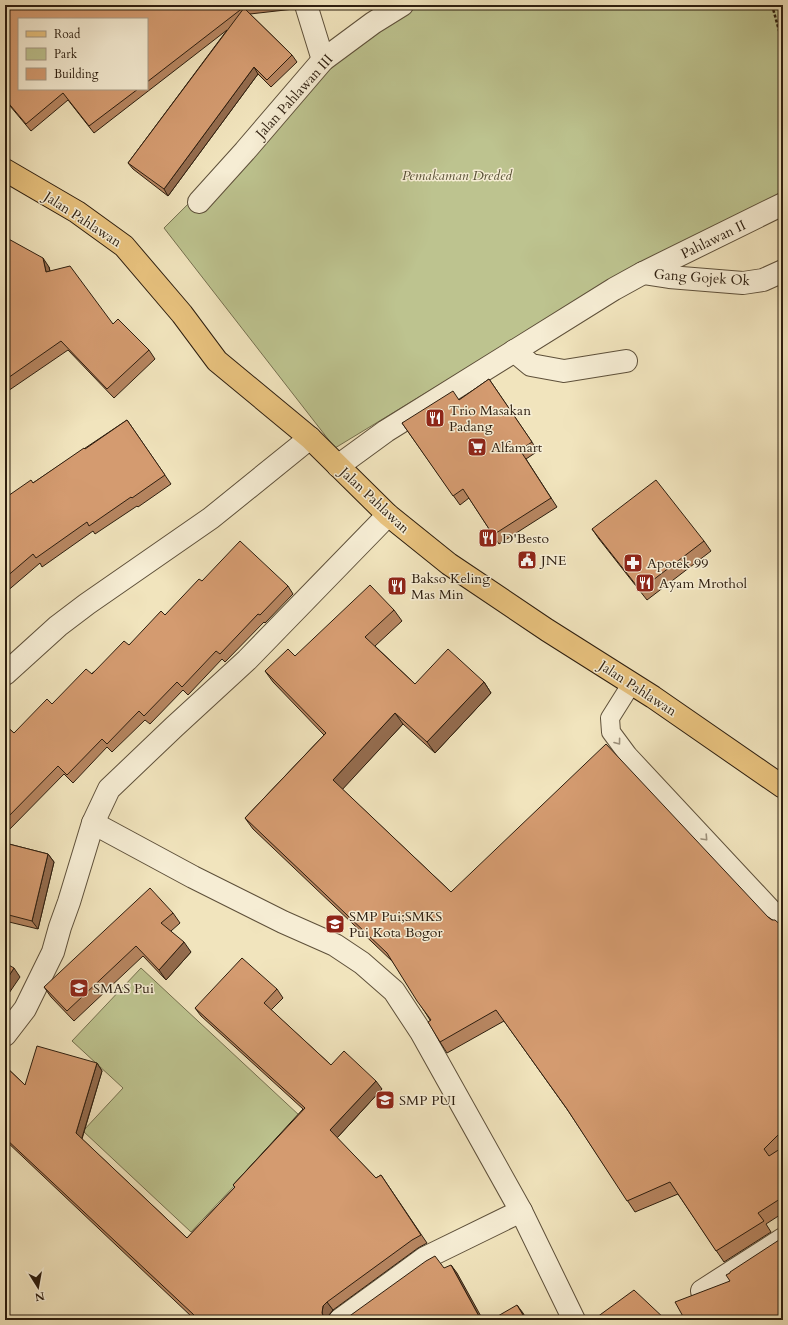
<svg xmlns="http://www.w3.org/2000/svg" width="788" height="1325" viewBox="0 0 788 1325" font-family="Cardo,serif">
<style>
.green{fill:#bdc38f;stroke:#75704f}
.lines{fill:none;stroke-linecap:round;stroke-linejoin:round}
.service-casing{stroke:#5e503a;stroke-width:20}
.minor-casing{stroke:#5e503a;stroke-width:24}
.primary-casing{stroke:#2d1e0f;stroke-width:24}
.path{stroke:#2d1e0f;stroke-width:2.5;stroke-dasharray:3 2;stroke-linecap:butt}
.service{stroke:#f6edd4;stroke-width:18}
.minor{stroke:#f6edd4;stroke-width:22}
.primary{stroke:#e8c27e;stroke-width:22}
.wall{fill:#b68560;stroke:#2d1e0f;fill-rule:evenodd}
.shaded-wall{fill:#946c4e;stroke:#2d1e0f}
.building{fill:#d49b70;stroke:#2d1e0f}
.oneway{stroke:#9c907b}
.labels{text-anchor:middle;stroke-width:3;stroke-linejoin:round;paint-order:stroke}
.street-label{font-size:14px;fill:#2d1e0f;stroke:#f6edd4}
.park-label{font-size:14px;font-style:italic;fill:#585035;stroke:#f6edd4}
.poi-label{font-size:14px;fill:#2d1e0f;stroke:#f6edd4;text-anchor:start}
</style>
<rect width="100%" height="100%" fill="#f1e4bd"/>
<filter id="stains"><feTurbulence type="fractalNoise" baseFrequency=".005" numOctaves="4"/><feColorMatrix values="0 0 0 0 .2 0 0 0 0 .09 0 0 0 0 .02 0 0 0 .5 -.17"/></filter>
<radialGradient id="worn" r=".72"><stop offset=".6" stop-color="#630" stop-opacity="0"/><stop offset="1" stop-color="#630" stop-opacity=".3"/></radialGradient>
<g class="green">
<polygon points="393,5 783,5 783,211 625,272 335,448 164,228 378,15"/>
<polygon points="141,968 300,1116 191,1232 83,1131 123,1088 72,1041"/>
</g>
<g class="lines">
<defs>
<polyline id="service" points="632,683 610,718 611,732 628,755 783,921"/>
<g id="minor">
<polyline points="306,5 323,60"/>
<polyline points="199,202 245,151 323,60 373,23 402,5"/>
<polyline points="643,273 669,277 743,283 763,280 783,271"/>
<polyline points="514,351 531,365 564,371 626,361"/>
<polyline points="338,466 386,431 614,289 643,273 783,204"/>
<polyline points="5,674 58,626 87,604 211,518 310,438"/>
<polyline points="93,823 193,877 283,922 335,945 362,963 394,991 421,1032 521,1211 574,1320"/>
<polyline points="5,1035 25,1009 53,952 60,927 69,902 93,823 109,789 174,727 247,660 388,515"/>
<polyline points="702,1291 783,1239"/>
<polyline points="340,1320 425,1258 521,1211"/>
</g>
<polyline id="primary" points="5,170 77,212 124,246 182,314 217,361 310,438 388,515 449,564 547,630 653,697 783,787"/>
</defs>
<use href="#service" class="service-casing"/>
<use href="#minor" class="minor-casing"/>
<use href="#primary" class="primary-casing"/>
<polyline class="path" points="772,5 783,45"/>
<use href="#service" class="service"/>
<use href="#minor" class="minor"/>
<use href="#primary" class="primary"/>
</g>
<g class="wall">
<path d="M 5,5 L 294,5 L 294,9 L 250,14 L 292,55 L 297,62 L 271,87 L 258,74 L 168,196 L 133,169 L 128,163 L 227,30 L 94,133 L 68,100 L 31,131 L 5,100 ZM 147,19 L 147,89 L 19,89 Z"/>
<polygon points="5,237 49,267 50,271 113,324 149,350 155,359 114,398 68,350 5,393"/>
<polygon points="489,379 538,451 526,459 557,507 499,544 469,498 460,505 402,423 459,400"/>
<polygon points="127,420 171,484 138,507 137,506 95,534 93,531 42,567 40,563 5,593 5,498 33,483"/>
<polygon points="592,529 704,541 711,551 647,600 599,539"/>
<polygon points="202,581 288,586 293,594 265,623 264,622 225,662 222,659 188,695 183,690 150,724 145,720 112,752 107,747 73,783 64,774 5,834 5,725 14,733 129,645 165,615"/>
<polygon points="394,610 402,621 375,646 415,684 484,682 491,693 435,753 403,724 342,789 451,892 768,917 783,927 783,1213 766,1224 771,1232 724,1262 678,1194 635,1212 569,1112 504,1021 447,1053 440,1042 430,1020 393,962 253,829 245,818 324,735 273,682 265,671 295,656"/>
<polygon points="5,843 48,854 54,862 38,929 5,921"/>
<polygon points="173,913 180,923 171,931 191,952 166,980 143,956 74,1021 51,997 44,987"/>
<polygon points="277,989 283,998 271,1010 331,1065 382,1089 337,1138 376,1178 381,1175 427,1243 418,1248 333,1310 329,1315 328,1320 189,1320 192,1317 5,1140 5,1066 25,1085 97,1063 102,1071 82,1139 187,1238 235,1187 233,1185 303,1109 201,1016 195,1008"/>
</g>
<g class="shaded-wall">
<polygon points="291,5 294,5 294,9"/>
<polygon points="254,67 258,74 168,196 164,189"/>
<polygon points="43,258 49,267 52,281 46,272"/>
<polygon points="484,682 491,693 435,753 427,742"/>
<polygon points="395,713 403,724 341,791 333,780"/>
<polygon points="48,854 54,862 38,929 32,921"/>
<polygon points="184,942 191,952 166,980 159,970"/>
<polygon points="14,968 20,977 5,999 5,982"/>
<polygon points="97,1063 102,1071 81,1141 76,1133"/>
<polygon points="376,1081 382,1089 336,1139 330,1130"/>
<polygon points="451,1265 457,1273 483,1320 481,1320"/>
<polygon points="327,1302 333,1310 329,1315 328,1320 325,1320 322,1313 323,1306"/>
<polygon points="517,1305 523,1313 527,1320 526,1320"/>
</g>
<g class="building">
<polygon points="5,5 262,5 244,7 147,82 147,19 19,19 19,89 138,89 89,126 63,93 26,124 5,99"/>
<polygon points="244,8 292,55 267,80 254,67 164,189 128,163"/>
<polygon points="5,237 43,258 46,272 70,266 113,324 118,319 149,350 107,389 61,341 5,380"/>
<polygon points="489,379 532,442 520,450 551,498 493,535 463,489 453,496 402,423 453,391 459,400"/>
<polygon points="127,420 165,475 132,498 131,497 89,526 87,522 36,558 33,554 5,578 5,498 31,480 33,483 84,448 85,449"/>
<polygon points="656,480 704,541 640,590 592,529"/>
<polygon points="240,541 288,586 260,615 258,614 220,654 216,651 182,687 177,682 144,716 139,711 107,744 102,739 67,775 58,766 5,820 5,725 14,733 47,699 52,704 86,669 92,674 124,641 129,645 161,611 165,615 199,579 202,581"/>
<polygon points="370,585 394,610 365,637 415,684 448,649 484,682 427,742 395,713 333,780 451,892 606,744 768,917 772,920 775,920 783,927 783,1130 764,1149 769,1156 783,1147 783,1197 758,1213 764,1221 716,1251 670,1182 627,1201 567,1109 496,1010 440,1042 428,1022 431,1020 417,1001 387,953 245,818 326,733 265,671 288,649 295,656"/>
<polygon points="5,843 48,854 32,921 5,914"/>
<polygon points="150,888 173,913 161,923 184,942 159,970 136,946 67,1011 44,987"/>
<polygon points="242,958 277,989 264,1003 331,1065 344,1051 376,1081 330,1130 376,1178 381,1175 421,1235 412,1240 327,1302 323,1306 322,1313 325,1320 189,1320 194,1315 5,1138 5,1066 25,1085 37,1046 97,1063 76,1133 187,1238 235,1187 233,1185 305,1108 195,1008"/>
<polygon points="5,963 14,968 5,982"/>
<polygon points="779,1240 783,1246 783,1320 685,1320 675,1302 730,1281 726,1275 730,1273 730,1272"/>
<polygon points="435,1256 444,1268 451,1265 481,1320 344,1320 426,1261"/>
<polygon points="634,1290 666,1320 593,1320"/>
<polygon points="517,1305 526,1320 491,1320"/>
</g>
<defs><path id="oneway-chevron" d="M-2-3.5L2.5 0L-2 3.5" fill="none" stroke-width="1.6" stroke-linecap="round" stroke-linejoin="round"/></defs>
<g class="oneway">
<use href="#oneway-chevron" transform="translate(618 742) rotate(53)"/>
<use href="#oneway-chevron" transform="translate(705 838) rotate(47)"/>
</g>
<defs>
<symbol id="restaurant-square" viewBox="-11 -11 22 22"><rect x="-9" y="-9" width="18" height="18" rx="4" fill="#8f2418" stroke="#f6edd4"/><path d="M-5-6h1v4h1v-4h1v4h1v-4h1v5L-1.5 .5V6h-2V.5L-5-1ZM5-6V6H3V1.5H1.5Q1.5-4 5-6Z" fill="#fff"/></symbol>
<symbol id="supermarket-square" viewBox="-11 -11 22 22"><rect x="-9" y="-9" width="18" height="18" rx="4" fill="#8f2418" stroke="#f6edd4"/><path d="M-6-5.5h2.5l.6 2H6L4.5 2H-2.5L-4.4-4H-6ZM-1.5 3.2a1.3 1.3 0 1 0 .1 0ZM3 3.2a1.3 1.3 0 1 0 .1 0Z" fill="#fff"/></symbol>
<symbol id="civic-square" viewBox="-11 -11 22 22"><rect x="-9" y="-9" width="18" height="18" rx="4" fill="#8f2418" stroke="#f6edd4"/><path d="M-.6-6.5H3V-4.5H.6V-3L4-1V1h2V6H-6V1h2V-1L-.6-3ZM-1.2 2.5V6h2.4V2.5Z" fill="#fff"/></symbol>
<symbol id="pharmacy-square" viewBox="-11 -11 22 22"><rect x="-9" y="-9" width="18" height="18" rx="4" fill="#8f2418" stroke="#f6edd4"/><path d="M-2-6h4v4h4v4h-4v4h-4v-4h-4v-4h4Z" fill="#fff"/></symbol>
<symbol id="school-square" viewBox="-11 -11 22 22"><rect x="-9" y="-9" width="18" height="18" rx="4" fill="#8f2418" stroke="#f6edd4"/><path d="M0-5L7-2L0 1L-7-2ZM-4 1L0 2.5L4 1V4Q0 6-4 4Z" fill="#fff"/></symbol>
</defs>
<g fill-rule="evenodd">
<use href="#restaurant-square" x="424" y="407" width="22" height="22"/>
<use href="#supermarket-square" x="466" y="436" width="22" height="22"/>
<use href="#restaurant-square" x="477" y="527" width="22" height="22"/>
<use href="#civic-square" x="516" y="549" width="22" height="22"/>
<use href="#pharmacy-square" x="622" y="552" width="22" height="22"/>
<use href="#restaurant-square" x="634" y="572" width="22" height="22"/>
<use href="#restaurant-square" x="386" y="575" width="22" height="22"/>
<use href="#school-square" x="324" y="913" width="22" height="22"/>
<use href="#school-square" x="68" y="977" width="22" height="22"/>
<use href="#school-square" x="374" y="1089" width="22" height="22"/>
</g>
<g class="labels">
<g class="street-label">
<text transform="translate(294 96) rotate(-48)" y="5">Jalan Pahlawan III</text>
<text transform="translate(83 219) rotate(33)" y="5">Jalan Pahlawan</text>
<text transform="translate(713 239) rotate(-26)" y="5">Pahlawan II</text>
<text transform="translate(702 277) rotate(4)" y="5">Gang Gojek Ok</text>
<text transform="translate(375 500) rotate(43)" y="5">Jalan Pahlawan</text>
<text transform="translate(638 688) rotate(33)" y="5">Jalan Pahlawan</text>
</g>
<g class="park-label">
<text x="457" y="180">Pemakaman Dreded</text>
</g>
<g class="poi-label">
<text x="449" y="415">Trio Masakan<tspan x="449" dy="16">Padang</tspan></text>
<text x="491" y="452">Alfamart</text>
<text x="502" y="543">D'Besto</text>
<text x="541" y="565">JNE</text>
<text x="647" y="568">Apotek 99</text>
<text x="411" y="583">Bakso Keling<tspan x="411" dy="16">Mas Min</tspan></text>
<text x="659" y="588">Ayam Mrothol</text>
<text x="349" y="921">SMP Pui;SMKS<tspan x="349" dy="16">Pui Kota Bogor</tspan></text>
<text x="93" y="993">SMAS Pui</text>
<text x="399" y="1105">SMP PUI</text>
</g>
</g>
<rect width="788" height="1325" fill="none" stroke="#f1e4bd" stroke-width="20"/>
<rect x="6" y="6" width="776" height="1313" fill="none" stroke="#2d1e0f" stroke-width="2"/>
<rect x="10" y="10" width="768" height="1305" fill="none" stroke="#2d1e0f"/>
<rect x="18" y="18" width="130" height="72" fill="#f6edd4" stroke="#a69a85"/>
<rect x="26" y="31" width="20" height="6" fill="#e8c27e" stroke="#a69a85"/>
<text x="54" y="38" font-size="12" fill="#2d1e0f">Road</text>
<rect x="26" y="48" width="20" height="12" fill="#bdc38f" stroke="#a69a85"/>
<text x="54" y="58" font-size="12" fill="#2d1e0f">Park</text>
<rect x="26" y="68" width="20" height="12" fill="#d49b70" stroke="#a69a85"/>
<text x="54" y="78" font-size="12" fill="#2d1e0f">Building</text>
<g transform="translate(38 1287) rotate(169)" stroke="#f6edd4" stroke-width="3" paint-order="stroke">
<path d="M0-3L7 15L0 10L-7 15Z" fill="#2d1e0f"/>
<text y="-6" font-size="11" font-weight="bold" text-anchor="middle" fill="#2d1e0f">N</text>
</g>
<rect width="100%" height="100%" filter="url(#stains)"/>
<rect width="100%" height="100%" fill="url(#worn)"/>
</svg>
